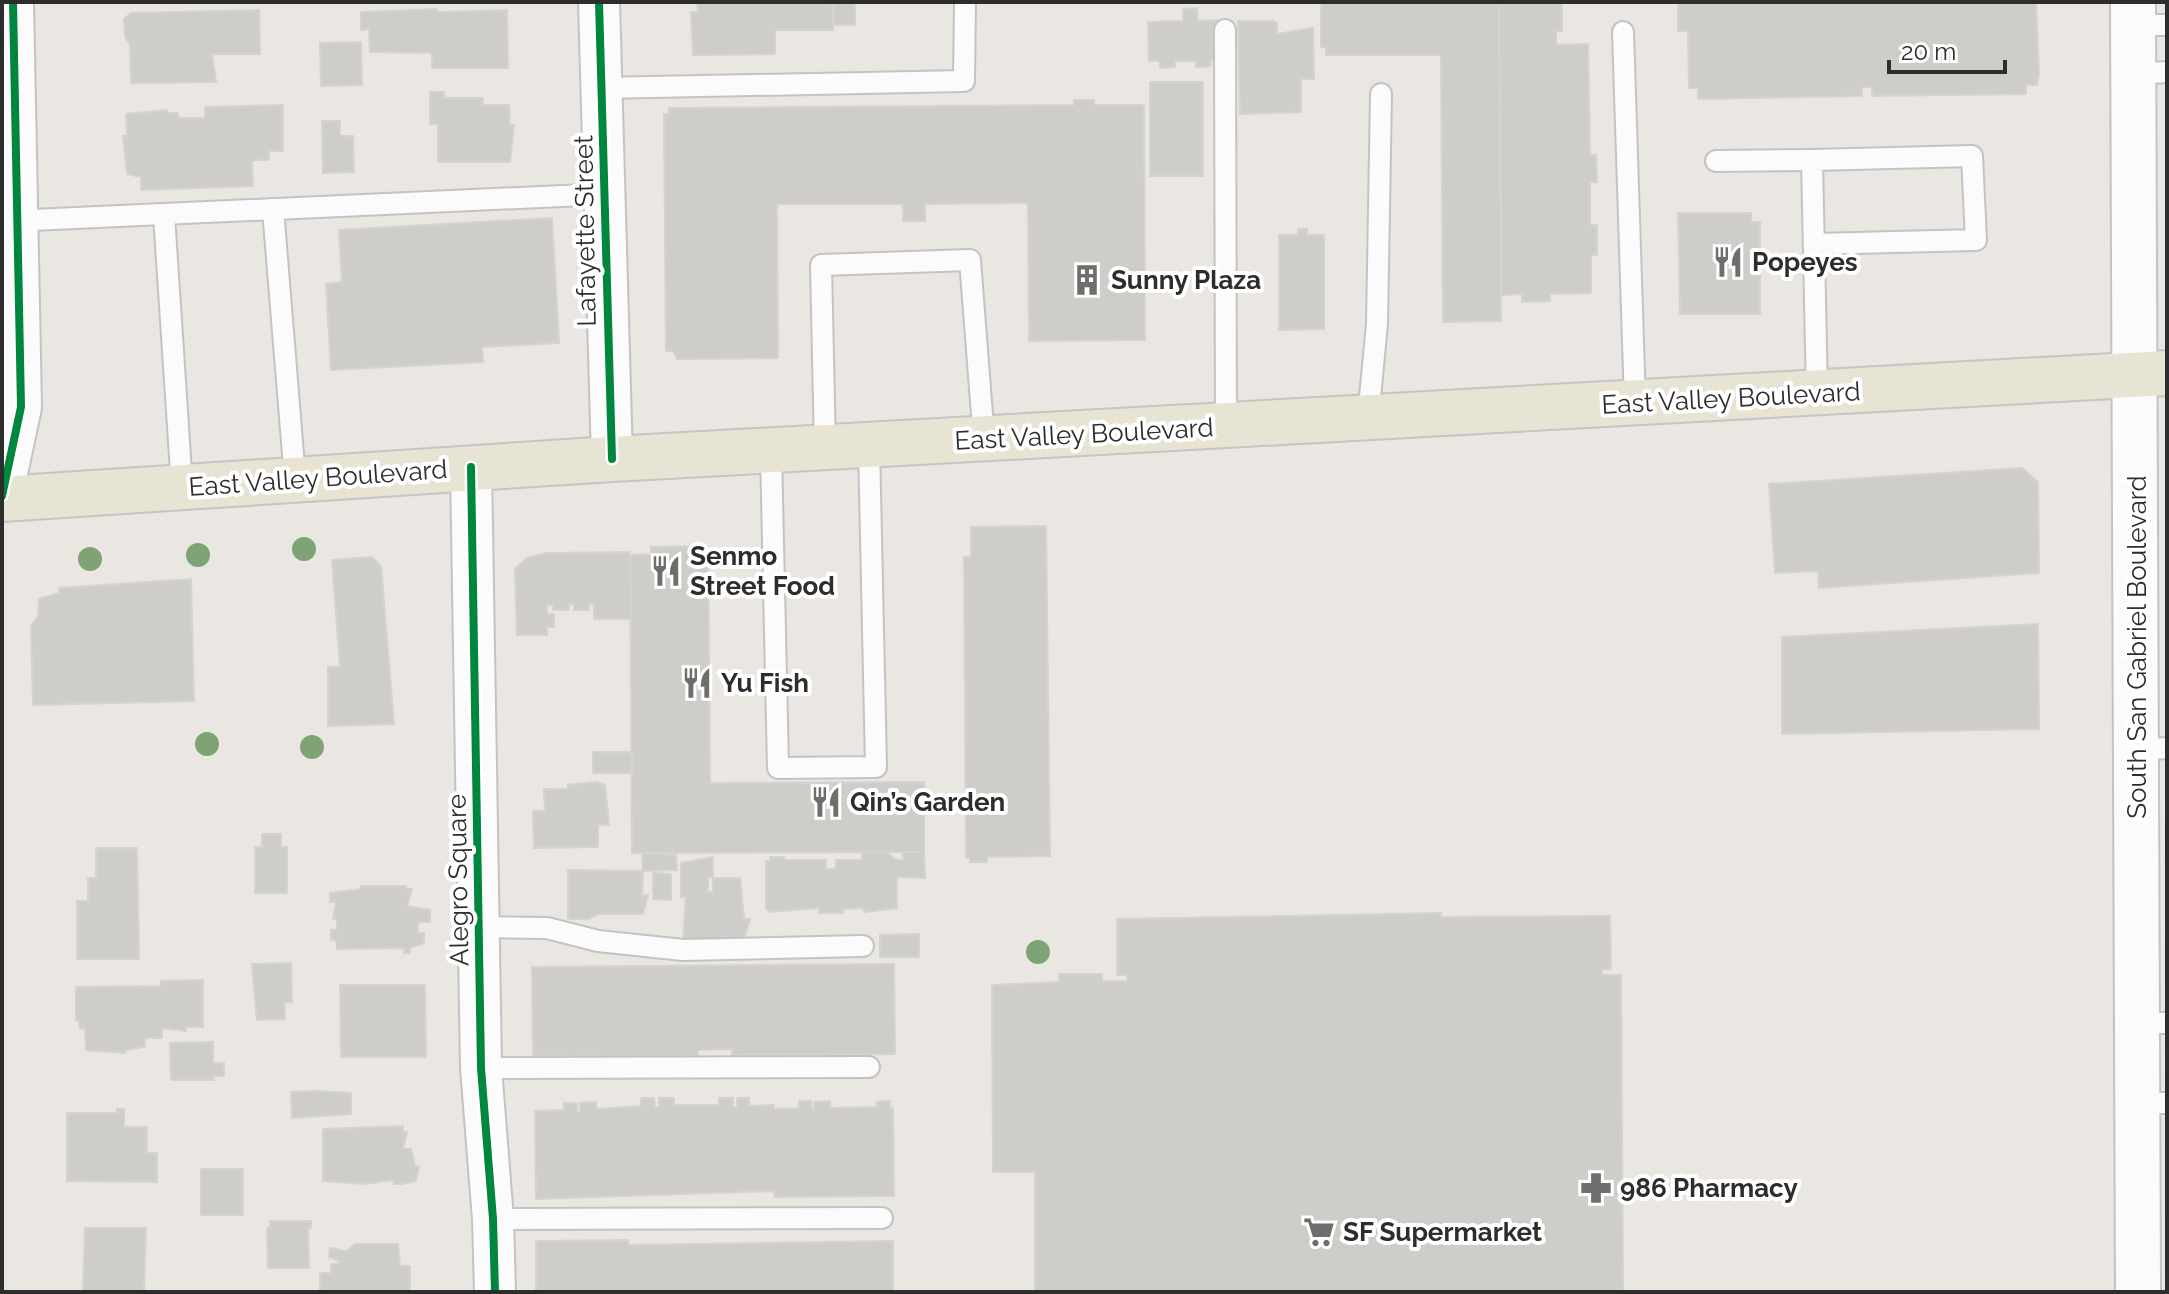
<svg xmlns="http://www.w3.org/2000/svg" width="2169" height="1294" viewBox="0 0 2169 1294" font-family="Raleway,sans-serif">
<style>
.building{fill:#cfcdc9;stroke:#d5d3ce;stroke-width:2}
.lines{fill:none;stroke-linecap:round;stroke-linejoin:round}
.service-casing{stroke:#c4c3c3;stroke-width:24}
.minor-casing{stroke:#c4c3c3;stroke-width:44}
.secondary-casing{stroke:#c4c3c3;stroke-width:48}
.primary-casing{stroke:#c6c4c3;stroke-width:48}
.service{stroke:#fcfbfb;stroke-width:20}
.minor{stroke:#fcfbfb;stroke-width:40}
.secondary{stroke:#fcfbfb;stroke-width:44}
.primary{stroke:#e7e4d4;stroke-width:44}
.cycleway-casing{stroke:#fff;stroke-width:13}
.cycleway{stroke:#00873e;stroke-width:8}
.tree{fill:#7fa374}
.labels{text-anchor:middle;stroke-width:8;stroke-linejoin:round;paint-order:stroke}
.street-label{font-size:26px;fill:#2d2d2d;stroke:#fff}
.poi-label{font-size:26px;font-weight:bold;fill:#2d2d2d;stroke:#fff;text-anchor:start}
</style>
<rect width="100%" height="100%" fill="#eae7e2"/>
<g class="building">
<polygon points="697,2 832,2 833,30 775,30 775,54 693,55 691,12 698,12"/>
<rect x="834" y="2" width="21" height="23"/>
<polygon points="1321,2 1499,2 1501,321 1443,322 1441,55 1326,55 1326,47 1321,47"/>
<polygon points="1499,2 1562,2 1562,31 1556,31 1556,45 1588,44 1590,155 1596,155 1597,182 1590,182 1590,225 1597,225 1597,255 1591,255 1591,293 1550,294 1550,301 1522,302 1522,294 1502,295"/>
<polygon points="1678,2 2036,2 2039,74 2037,85 2026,85 2026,94 1872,96 1872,87 1862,87 1862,96 1698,99 1698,88 1689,88 1688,31 1678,31"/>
<polygon points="1197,8 1198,21 1218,20 1219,60 1210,61 1211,66 1196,67 1196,61 1175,61 1175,67 1160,68 1160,61 1149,61 1148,22 1183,21 1183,9"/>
<polygon points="437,9 437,12 507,10 508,68 432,68 432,53 370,52 369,29 361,30 361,12"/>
<polygon points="259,10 260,54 212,54 216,82 131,83 130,45 125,36 124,19 131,13"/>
<polygon points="1238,21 1273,21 1277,23 1277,34 1313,28 1314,79 1301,79 1301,112 1240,114"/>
<polygon points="361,42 362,85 321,86 320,43"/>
<rect x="1150" y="82" width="53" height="94"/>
<polygon points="430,92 444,92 444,98 483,98 483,105 509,105 510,125 514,125 510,162 438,162 438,124 430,124"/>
<polygon points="1074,100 1094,100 1094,105 1144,105 1145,340 1029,341 1028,203 925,204 925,221 903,221 903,204 777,204 778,358 677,359 673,351 666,351 664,114 669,114 669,108 1074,105"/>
<polygon points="283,105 283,151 269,151 269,160 252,160 253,186 141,190 141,177 127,174 123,136 127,136 126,114 167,110 167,113 178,113 178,118 205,118 205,107"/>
<polygon points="322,121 340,121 340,136 353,136 354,172 323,173"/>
<polygon points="1678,213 1751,213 1751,222 1760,222 1760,314 1680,314"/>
<polygon points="552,218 559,343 482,347 483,362 331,370 326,284 342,282 339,230"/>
<polygon points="1298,229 1307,229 1307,235 1324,235 1324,329 1279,330 1279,235 1298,235"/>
<polygon points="2022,468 2038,482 2039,573 1819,588 1818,571 1775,573 1769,484"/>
<polygon points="1046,526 1050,856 987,857 987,862 970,862 970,858 966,858 964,557 971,557 971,527"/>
<polygon points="708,546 710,783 924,782 924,852 632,853 630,555 651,554 651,547"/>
<polygon points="630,552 631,619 594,619 594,604 589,604 589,610 574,610 574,604 569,604 569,610 553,610 553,605 547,605 547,614 554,614 554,627 547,627 547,635 517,635 515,569 527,558 547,553"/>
<polygon points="372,557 381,566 394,724 328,726 328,667 340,667 332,560"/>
<polygon points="191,579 194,701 33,705 31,625 38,617 39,599 59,593 59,588"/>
<polygon points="2038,624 2039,729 1782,734 1782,637"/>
<rect x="593" y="752" width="39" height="21"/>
<polygon points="596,782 605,785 609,825 598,825 598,847 534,848 533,811 545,811 544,789 568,789 568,785"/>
<polygon points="262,834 281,834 281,847 287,847 287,893 255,893 255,847 262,847"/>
<polygon points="96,848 137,848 139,959 77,959 77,901 88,901 88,878 96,878"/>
<polygon points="885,852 897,860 903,860 903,852 924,852 925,878 897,877 897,908 864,912 864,908 843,909 843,913 819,913 819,908 770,912 766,908 766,861 770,861 770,857 784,857 784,860 826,860 826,869 836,869 836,860 862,860 862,853"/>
<polygon points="642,853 676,855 677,870 643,871"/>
<polygon points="713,857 713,877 708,877 708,892 713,892 713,878 740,878 744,919 750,919 744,940 683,940 686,897 681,897 681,863"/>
<polygon points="568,870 643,871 642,895 648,895 643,914 598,914 589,919 568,919"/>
<polygon points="653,873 671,874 671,900 653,899"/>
<polygon points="361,886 406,886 406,889 412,889 407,906 430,910 430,922 418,922 418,933 424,933 424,943 410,948 410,953 404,953 404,948 337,949 336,940 331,940 331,930 337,930 337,919 333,919 336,902 330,902 330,893 361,889"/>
<polygon points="1441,913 1441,917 1610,916 1611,969 1602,969 1602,975 1621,975 1623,1292 1035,1292 1035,1172 993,1172 992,985 1059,982 1059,974 1102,974 1102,981 1127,981 1127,975 1117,975 1117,919"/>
<polygon points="919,934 919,957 880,957 880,935"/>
<polygon points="291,963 292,1002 284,1003 285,1019 257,1020 252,964"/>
<polygon points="894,964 895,1054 732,1055 732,1049 698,1050 698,1055 533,1056 532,967"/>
<polygon points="203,980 203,1027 186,1027 186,1031 162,1028 162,1038 145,1038 145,1047 125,1050 125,1053 86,1050 85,1028 80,1028 79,1020 76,1020 76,987 161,986 161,981"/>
<polygon points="340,985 425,985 426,1057 341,1057"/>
<polygon points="213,1042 213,1063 224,1063 224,1076 214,1076 214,1080 171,1080 170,1043"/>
<polygon points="318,1091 351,1093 351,1114 292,1118 291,1092"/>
<polygon points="641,1098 654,1098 655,1107 659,1107 659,1098 674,1098 674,1105 719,1105 719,1098 733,1098 733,1107 737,1107 737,1098 749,1098 749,1106 774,1105 774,1109 799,1108 799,1101 811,1101 811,1109 814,1109 814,1102 830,1101 830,1108 877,1107 877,1102 890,1101 890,1109 893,1108 894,1196 775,1197 774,1191 536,1199 535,1111 564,1110 564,1103 577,1103 577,1112 580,1112 580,1103 596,1102 596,1109 641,1106"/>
<polygon points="117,1109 124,1109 124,1127 147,1127 147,1153 157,1153 157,1182 67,1181 67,1113 117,1113"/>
<polygon points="403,1126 403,1132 407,1132 403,1149 411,1149 415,1166 419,1166 416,1181 403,1184 394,1184 393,1180 365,1184 323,1181 323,1129"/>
<rect x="201" y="1169" width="42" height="46"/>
<polygon points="270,1221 311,1221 311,1228 308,1228 309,1268 268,1268 267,1228 270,1228"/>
<polygon points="85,1228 146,1228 144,1291 178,1292 83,1292"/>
<polygon points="628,1240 628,1245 893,1241 893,1292 536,1292 536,1241"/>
<polygon points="355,1244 398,1244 400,1266 410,1266 410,1292 320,1292 320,1273 331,1273 331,1264 339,1264 339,1261 329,1257 330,1248 347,1251"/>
</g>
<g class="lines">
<defs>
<g id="service">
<polyline points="2133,25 2167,25"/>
<polyline points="1225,30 1226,426"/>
<polyline points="1623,32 1635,403"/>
<polyline points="2134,74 2167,72"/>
<polyline points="601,88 964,81 965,2"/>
<polyline points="1716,161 1812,160"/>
<polyline points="273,209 295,479"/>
<polyline points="164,215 182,487"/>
<polyline points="10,221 605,194"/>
<polyline points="1814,244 1976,240 1972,156 1812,160 1817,393"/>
<polyline points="1368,418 1377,324 1381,94"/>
<polyline points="825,448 821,265 970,260 984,440"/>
<polyline points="771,451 778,768 876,767 869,445"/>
<polyline points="2136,750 2167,748"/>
<polyline points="478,927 547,928 598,941 683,950 863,946"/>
<polyline points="2138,1023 2167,1023"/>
<polyline points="481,1068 869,1067"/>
<polyline points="2138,1103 2167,1103"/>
<polyline points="493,1219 882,1218"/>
</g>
<g id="minor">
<polyline points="599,2 612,459"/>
<polyline points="471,467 481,1068 493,1219 495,1292"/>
<polyline points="2,496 21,407 13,2"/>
</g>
<polyline id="secondary" points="2133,2 2138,1292"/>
<polyline id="primary" points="2,499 612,459 2167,373"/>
</defs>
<use href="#service" class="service-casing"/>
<use href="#minor" class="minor-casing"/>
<use href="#secondary" class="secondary-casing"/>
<use href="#primary" class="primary-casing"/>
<use href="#service" class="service"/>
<use href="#minor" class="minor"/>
<use href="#secondary" class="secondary"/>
<use href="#primary" class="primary"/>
<defs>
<g id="cycleway">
<polyline points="599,2 612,459"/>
<polyline points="471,467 481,1068 493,1219 495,1292"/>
<polyline points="2,496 21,407 13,2"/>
</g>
</defs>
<use href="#cycleway" class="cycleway-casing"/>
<use href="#cycleway" class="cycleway"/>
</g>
<g class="tree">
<circle cx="304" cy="549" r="12"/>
<circle cx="198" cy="555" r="12"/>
<circle cx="90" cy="559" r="12"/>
<circle cx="207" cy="744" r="12"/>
<circle cx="312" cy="747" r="12"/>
<circle cx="1038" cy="952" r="12"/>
</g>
<defs>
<symbol id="restaurant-bare" viewBox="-9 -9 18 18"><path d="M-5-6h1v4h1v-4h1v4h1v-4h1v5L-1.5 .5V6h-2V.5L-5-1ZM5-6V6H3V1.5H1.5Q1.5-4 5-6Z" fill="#6f6e6c" stroke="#fff" stroke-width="2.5" paint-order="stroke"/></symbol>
<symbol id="building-bare" viewBox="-9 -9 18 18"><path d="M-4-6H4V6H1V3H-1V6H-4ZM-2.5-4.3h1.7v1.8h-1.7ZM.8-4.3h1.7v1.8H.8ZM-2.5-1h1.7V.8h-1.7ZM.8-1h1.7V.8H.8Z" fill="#6f6e6c" stroke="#fff" stroke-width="2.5" paint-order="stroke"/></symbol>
<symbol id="pharmacy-bare" viewBox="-9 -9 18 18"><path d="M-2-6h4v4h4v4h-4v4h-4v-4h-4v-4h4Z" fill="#6f6e6c" stroke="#fff" stroke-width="2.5" paint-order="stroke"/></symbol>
<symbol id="supermarket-bare" viewBox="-9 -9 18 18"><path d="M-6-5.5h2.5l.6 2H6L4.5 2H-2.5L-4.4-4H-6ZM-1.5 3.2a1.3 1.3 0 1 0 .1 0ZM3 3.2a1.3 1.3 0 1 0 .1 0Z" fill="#6f6e6c" stroke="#fff" stroke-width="2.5" paint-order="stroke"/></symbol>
</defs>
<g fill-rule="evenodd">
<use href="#restaurant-bare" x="1706" y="240" width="44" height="44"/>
<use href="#building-bare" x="1065" y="258" width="44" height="44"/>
<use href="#restaurant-bare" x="644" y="549" width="44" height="44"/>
<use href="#restaurant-bare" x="675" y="661" width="44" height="44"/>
<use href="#restaurant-bare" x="804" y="780" width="44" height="44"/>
<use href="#pharmacy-bare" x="1574" y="1166" width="44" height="44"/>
<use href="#supermarket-bare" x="1297" y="1210" width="44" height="44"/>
</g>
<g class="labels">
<g class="street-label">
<text transform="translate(585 231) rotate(-91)" y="9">Lafayette Street</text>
<text transform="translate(1731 398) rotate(-3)" y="9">East Valley Boulevard</text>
<text transform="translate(1084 434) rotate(-3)" y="9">East Valley Boulevard</text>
<text transform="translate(318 478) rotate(-4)" y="9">East Valley Boulevard</text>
<text transform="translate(2137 647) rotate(-90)" y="9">South San Gabriel Boulevard</text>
<text transform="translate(458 880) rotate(-91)" y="9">Alegro Square</text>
</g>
<g class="poi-label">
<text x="1752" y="271">Popeyes</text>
<text x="1111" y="289">Sunny Plaza</text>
<text x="690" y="565">Senmo<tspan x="690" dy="30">Street Food</tspan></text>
<text x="721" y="692">Yu Fish</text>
<text x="850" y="811">Qin’s Garden</text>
<text x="1620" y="1197">986 Pharmacy</text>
<text x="1343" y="1241">SF Supermarket</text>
</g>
</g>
<rect width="2169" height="1294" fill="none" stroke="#2d2d2d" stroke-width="8"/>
<path d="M1889 60v12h116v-12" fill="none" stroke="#2d2d2d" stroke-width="4"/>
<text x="1901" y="60" font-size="24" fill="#2d2d2d" stroke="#ffffff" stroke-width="6" paint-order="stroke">20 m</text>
</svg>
